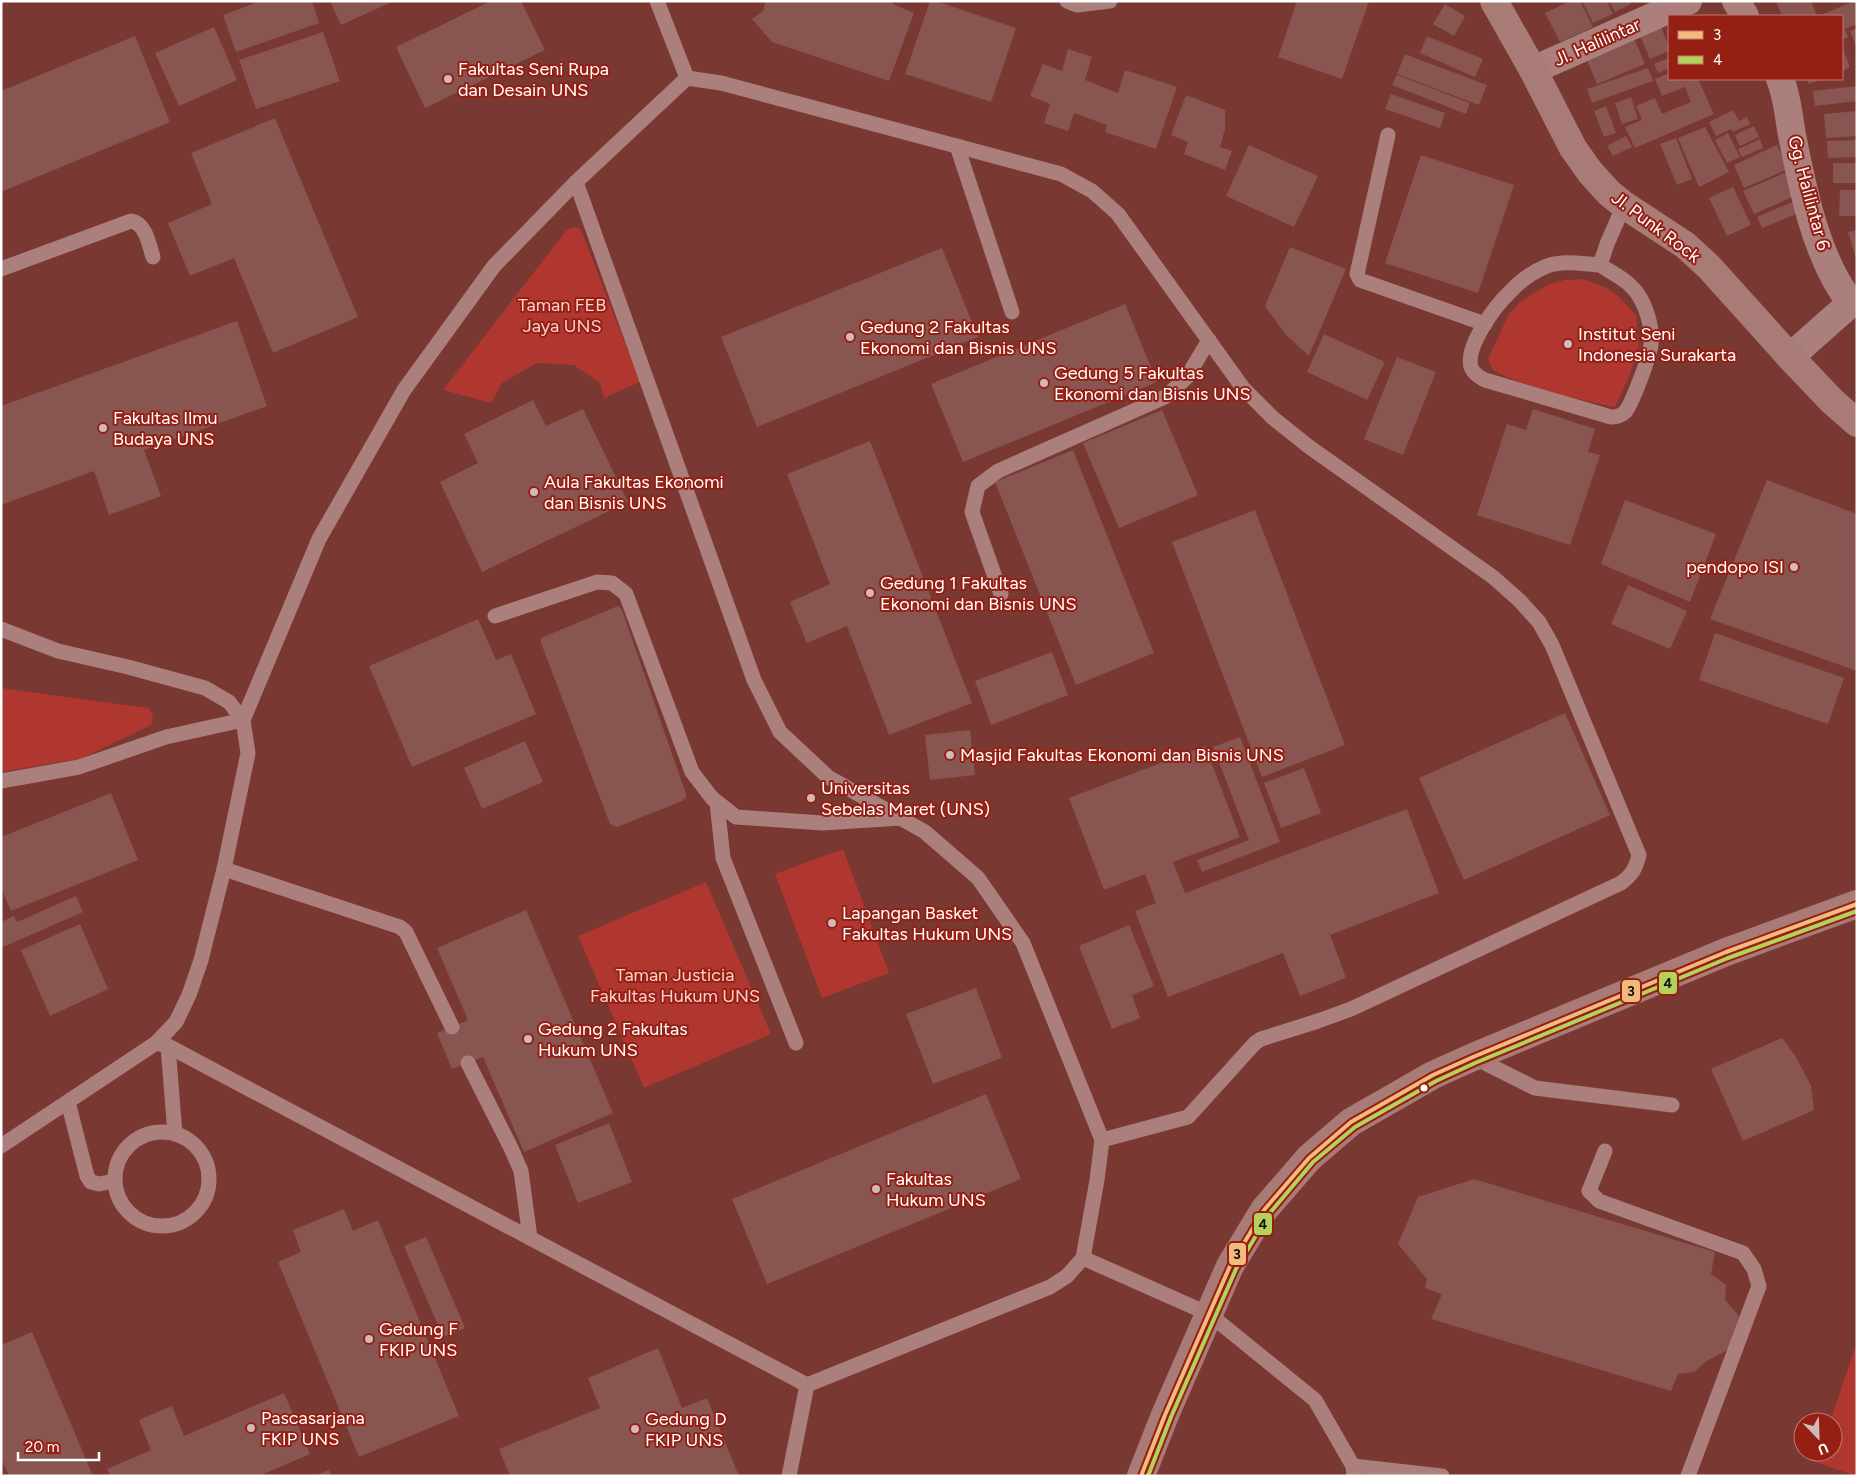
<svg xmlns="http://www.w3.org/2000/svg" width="1858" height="1477" viewBox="0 0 1858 1477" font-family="Figtree,sans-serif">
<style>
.green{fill:#af372f}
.building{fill:#895551}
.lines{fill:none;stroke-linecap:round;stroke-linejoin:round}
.lane{stroke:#ab7f7c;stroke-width:15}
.street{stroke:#ab7f7c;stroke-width:28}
.secondary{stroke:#a87b77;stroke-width:28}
.bus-1-casing{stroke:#961f14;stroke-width:8}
.bus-2-casing{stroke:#961f14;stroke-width:8}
.bus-1{stroke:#f3ba7d;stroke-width:4}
.bus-2{stroke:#b4d15b;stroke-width:4}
.poi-dot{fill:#d0b9b7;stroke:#961f14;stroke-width:2}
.bus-dot{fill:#fff;stroke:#961f14;stroke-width:2}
.labels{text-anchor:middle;stroke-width:4;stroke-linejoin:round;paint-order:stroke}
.street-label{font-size:18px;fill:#fff;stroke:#961f14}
.poi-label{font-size:18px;fill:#fff;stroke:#961f14;text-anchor:start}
.park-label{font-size:18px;fill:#fdd0cd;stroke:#961f14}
.line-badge{stroke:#961f14;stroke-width:2}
.pale-badge-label{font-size:14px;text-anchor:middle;font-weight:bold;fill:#111}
</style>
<rect width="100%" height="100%" fill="#793831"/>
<g class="green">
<polygon points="576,227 581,230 640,382 604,398 600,383 574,365 537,363 502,383 491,403 443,390 565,232 570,228"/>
<path d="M 1583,279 L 1607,288 L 1618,296 L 1636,315 L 1639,349 L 1628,379 L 1615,407 C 1594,404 1506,382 1493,369 C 1491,367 1489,362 1488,359 L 1509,314 L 1521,301 L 1549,284 L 1565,280 Z"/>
<path d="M 1,688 L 148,708 C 152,713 155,719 151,725 L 83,758 L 1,772 Z"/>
<polygon points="843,849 889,973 822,998 775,874"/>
<polygon points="706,882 771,1034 644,1088 578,936"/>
<polygon points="1857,1342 1857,1476 1856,1476 1816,1462 1819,1452 1833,1452 1833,1422 1830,1422"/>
</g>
<g class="building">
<polygon points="261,1 312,1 319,23 236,52 223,15"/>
<polygon points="330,1 394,1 341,25"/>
<polygon points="491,1 521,1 545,50 425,108 396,47"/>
<polygon points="766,1 892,1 893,4 914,13 889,81 772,42 752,19 763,11"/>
<polygon points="930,1 936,1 1016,28 991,102 905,74"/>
<polygon points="1297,1 1369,1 1342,79 1278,57"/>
<polygon points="1570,1 1580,1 1593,27 1560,42 1545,13"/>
<polygon points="1582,1 1607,1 1613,14 1593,23"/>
<polygon points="1609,1 1630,1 1631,4 1615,12"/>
<polygon points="1776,1 1811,1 1817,16 1782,16"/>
<polygon points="1854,1 1857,1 1857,24 1845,29 1848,37 1842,40 1842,16 1819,16"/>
<polygon points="1445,4 1465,16 1454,36 1433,24"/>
<polygon points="1659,22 1669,47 1669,51 1650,59 1638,31"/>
<polygon points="214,27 237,80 179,106 155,53"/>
<polygon points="1857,29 1857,48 1850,31"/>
<polygon points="323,32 340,81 256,109 239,60"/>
<polygon points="135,36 170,122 1,192 1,91"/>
<polygon points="1427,36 1483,59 1475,77 1420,53"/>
<polygon points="1634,38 1645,64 1597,84 1586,58"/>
<polygon points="1842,46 1850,67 1842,71"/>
<polygon points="1068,49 1092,57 1085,80 1118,93 1125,70 1177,87 1156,149 1105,132 1107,125 1074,113 1068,131 1044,123 1050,104 1030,96 1043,64 1062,71"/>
<polygon points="1405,54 1487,85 1479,105 1397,74"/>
<polygon points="1669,58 1669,68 1658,73 1654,64"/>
<polygon points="1648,68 1653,81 1592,103 1587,89"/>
<polygon points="1669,73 1669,79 1698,79 1714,114 1635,148 1625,127 1642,120 1636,106 1655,98 1662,114 1691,102 1685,87 1662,96 1655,79"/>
<polygon points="1397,75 1470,103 1466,114 1392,85"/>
<polygon points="1806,79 1822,79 1809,84"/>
<polygon points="1857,86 1857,101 1815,106 1813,91"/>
<polygon points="1391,94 1445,113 1440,128 1385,109"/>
<polygon points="1186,95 1225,110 1225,129 1220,147 1232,151 1225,170 1184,154 1188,142 1171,135"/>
<polygon points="1631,97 1638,119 1622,124 1615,103"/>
<polygon points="1606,106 1616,133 1604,137 1594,111"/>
<polygon points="1733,110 1739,121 1747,117 1750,124 1733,132 1731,129 1716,136 1709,122"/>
<polygon points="1857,111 1857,136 1826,138 1824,114"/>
<polygon points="275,118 358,317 273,353 234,258 190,276 168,223 212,204 191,153"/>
<polygon points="1754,126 1759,137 1740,146 1735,135"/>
<polygon points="1705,127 1729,172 1699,187 1678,138"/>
<polygon points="1728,133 1740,157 1727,163 1715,140"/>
<polygon points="1626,136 1632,147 1613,156 1607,146"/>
<polygon points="1676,138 1692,179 1677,185 1660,144"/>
<polygon points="1760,139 1763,148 1742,157 1738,149"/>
<polygon points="1857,140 1857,157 1828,158 1827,141"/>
<polygon points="1249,145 1318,176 1294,227 1226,196"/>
<polygon points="1777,145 1788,169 1744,188 1734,165"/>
<polygon points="1421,155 1514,185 1478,293 1385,263"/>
<rect x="1833" y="163" width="24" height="20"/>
<polygon points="1789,171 1799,194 1754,214 1743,191"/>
<polygon points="1733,187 1751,225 1727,236 1709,198"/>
<polygon points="1840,190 1857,190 1857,216 1839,216"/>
<polygon points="1797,200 1802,212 1762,228 1757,217"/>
<polygon points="1857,230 1857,258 1856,258 1848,232"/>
<polygon points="1290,247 1346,269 1309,356 1285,334 1265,306"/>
<polygon points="942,248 978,337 757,427 721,337"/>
<polygon points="1125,304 1157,382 963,462 931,384"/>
<polygon points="237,321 267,406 144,450 161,496 109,515 94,471 1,505 1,406"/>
<polygon points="1324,334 1385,362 1367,400 1307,372"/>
<polygon points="1397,357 1436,372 1403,455 1364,439"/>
<polygon points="533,400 546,426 583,409 628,502 482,572 440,482 478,463 464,434"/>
<polygon points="1533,409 1595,429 1588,452 1600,455 1570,545 1477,515 1507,424 1526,430"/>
<polygon points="1162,410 1198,495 1119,528 1083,443"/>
<polygon points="870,441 972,703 889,735 847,626 807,643 790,602 830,584 787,474"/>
<polygon points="1073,450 1154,653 1076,685 995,482"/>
<polygon points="1767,480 1857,514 1857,671 1710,619"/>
<polygon points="1625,500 1716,534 1690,602 1601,564"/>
<polygon points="1255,510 1345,745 1262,777 1172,542"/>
<polygon points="1628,585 1687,611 1670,649 1611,624"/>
<polygon points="618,606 622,610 686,794 686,798 682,801 617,827 610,824 541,643 541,638 543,637"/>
<polygon points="478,619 496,660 511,654 536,714 412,767 369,666"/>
<polygon points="1715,633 1844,678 1828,724 1699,680"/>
<polygon points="1052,652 1068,695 991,725 975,681"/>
<polygon points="1565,713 1610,815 1464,880 1419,778"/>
<polygon points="970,730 975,775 930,780 925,735"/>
<polygon points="1240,737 1280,842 1202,872 1197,860 1249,840 1213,747"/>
<polygon points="525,741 543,782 482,809 464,768"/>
<polygon points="1205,746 1240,837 1173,862 1185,893 1407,809 1439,893 1330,935 1346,978 1300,996 1283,953 1168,997 1135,911 1156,903 1145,874 1104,890 1069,798"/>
<polygon points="1304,768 1321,813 1281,828 1264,783"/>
<polygon points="111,793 138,860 11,911 1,888 1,837"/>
<polygon points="76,896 83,912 1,948 1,922 14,916 17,922"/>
<polygon points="526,910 613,1113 524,1152 483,1057 452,1069 437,1033 468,1020 437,948"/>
<polygon points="80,924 108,989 50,1016 21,950"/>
<polygon points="1129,925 1154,986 1132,995 1140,1018 1112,1029 1079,946"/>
<polygon points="976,988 1002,1058 933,1084 906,1014"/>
<polygon points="1782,1038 1796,1057 1811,1086 1814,1110 1743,1141 1711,1069"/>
<polygon points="986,1094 1021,1179 767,1284 732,1199"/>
<polygon points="609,1123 632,1182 578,1203 555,1145"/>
<polygon points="1474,1179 1715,1252 1711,1274 1726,1285 1725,1300 1739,1316 1737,1340 1731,1348 1705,1362 1694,1372 1678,1374 1671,1391 1431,1319 1442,1294 1425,1288 1427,1279 1398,1244 1418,1197"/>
<polygon points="344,1209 353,1231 378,1220 459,1416 359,1457 278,1262 301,1252 293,1230"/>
<polygon points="426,1237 465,1328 443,1337 404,1246"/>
<polygon points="32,1332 93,1476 9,1476 1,1458 1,1345"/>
<polygon points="658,1348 682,1408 707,1398 739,1476 510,1476 499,1449 600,1408 588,1378"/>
<polygon points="284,1393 310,1454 259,1476 110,1476 107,1469 151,1450 139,1420 172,1406 184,1436"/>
<polygon points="329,1470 331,1476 315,1476"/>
</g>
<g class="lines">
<g class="lane">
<polyline points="1067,1 1077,5 1110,1"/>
<path d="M 687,78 L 721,83 L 1061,174 L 1092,191 L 1118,214 L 1243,388 L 1273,418 L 1308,446 L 1493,577 L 1519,600 L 1539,622 L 1552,645 L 1639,855 C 1636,868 1632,875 1621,883 L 1351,1009 L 1318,1021 L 1261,1039 L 1255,1043 L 1188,1117 L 1102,1140"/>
<polyline points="1388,135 1357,274 1360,280 1485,324"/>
<polyline points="957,146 1012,312"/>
<polyline points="576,182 754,680 780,732 828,777 925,832 978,878 1023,943 1102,1140 1097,1180 1083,1258 1067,1276 1050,1287 807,1385 789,1476"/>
<path d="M 1600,265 C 1583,264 1564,260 1547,266 C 1532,272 1519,282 1509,293 C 1495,306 1465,347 1471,367 C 1473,373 1479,377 1485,380 L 1611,417 C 1616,417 1621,416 1625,412 C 1632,404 1650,356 1651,344 C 1653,329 1647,309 1639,296 C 1630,281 1614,274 1600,265 L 1607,244 L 1624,205"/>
<path d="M 1,269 L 131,221 C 146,223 149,245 153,257"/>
<polyline points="1001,594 972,512 978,486 998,471 1165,397 1187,377 1209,340"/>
<polyline points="495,616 597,582 612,583 626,594 692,772 712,798 736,817 822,823 902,818"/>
<polyline points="1,629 58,651 128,667 205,688 229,702 243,720 248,753 224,869 201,960 189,995 176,1022 156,1043 1,1146"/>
<polyline points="243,720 319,539 404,390 494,266 576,182 687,78 657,1"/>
<polyline points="1,781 79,767 166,737 243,720"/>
<polyline points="717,803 723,858 796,1043"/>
<polyline points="224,869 400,927 406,932 452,1027"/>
<polyline points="156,1043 168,1046 807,1385"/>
<polyline points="168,1046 175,1134"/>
<polyline points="1473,1057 1535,1088 1672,1105"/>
<polyline points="468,1063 511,1148 521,1171 530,1238"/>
<polyline points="68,1102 87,1176 91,1182 99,1184 115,1181"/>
<circle cx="162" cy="1179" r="47"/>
<polyline points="1605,1151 1589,1191 1599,1201 1743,1253 1754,1269 1759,1286 1688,1476"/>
<polyline points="1083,1258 1209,1314 1315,1400 1353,1466 1354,1476"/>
<polyline points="1353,1466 1442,1476"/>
</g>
<g class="street">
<polyline points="1736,1 1745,16"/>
<polyline points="1533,70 1688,1"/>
<path d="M 1780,79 C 1788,98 1788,114 1792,135 C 1803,190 1816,258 1851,303"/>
<polyline points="1790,357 1851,303 1857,300"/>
</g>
<g class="secondary">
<polyline points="1494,1 1533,70 1573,148 1590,172 1609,193 1624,205 1685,245 1709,267 1790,357 1832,401 1857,423"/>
<polyline points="1141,1476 1165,1415 1230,1266 1264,1210 1309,1158 1351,1122 1433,1075 1473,1057 1726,952 1857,904"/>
</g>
<defs>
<polyline id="bus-1" points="1141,1476 1165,1415 1230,1266 1264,1210 1309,1158 1351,1122 1433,1075 1473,1057 1726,952 1857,904"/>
<polyline id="bus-2" points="1148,1476 1171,1417 1236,1269 1269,1214 1313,1162 1355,1127 1436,1081 1475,1063 1728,958 1857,911"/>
</defs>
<use href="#bus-1" class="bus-1-casing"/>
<use href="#bus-2" class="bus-2-casing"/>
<use href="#bus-1" class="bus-1"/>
<use href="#bus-2" class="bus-2"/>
</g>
<g class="poi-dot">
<circle cx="448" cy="79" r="5"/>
<circle cx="850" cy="337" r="5"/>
<circle cx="1568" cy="344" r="5"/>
<circle cx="1044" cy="383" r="5"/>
<circle cx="103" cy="428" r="5"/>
<circle cx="534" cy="492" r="5"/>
<circle cx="1794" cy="567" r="5"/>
<circle cx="870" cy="593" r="5"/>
<circle cx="950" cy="755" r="5"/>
<circle cx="811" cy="798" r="5"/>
<circle cx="832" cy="923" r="5"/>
<circle cx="528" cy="1039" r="5"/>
<circle cx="876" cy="1189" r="5"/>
<circle cx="369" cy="1339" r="5"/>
<circle cx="251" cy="1428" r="5"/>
<circle cx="635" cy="1429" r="5"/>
</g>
<circle class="bus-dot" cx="1424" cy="1088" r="4.5"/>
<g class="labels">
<g class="street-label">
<text transform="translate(1597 42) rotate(-24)" y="6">Jl. Halilintar</text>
<text transform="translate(1809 193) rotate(75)" y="6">Gg. Halilintar 6</text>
<text transform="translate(1656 227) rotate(37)" y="6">Jl. Punk Rock</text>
</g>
<g class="poi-label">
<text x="458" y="75">Fakultas Seni Rupa<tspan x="458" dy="21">dan Desain UNS</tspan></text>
<text x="860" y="333">Gedung 2 Fakultas<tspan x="860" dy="21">Ekonomi dan Bisnis UNS</tspan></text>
<text x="1578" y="340">Institut Seni<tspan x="1578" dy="21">Indonesia Surakarta</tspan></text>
<text x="1054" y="379">Gedung 5 Fakultas<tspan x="1054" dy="21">Ekonomi dan Bisnis UNS</tspan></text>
<text x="113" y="424">Fakultas Ilmu<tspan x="113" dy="21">Budaya UNS</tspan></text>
<text x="544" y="488">Aula Fakultas Ekonomi<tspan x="544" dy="21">dan Bisnis UNS</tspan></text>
<text x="1784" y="573" text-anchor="end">pendopo ISI</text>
<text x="880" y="589">Gedung 1 Fakultas<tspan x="880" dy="21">Ekonomi dan Bisnis UNS</tspan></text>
<text x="960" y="761">Masjid Fakultas Ekonomi dan Bisnis UNS</text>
<text x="821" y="794">Universitas<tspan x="821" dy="21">Sebelas Maret (UNS)</tspan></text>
<text x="842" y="919">Lapangan Basket<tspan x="842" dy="21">Fakultas Hukum UNS</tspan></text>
<text x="538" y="1035">Gedung 2 Fakultas<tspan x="538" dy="21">Hukum UNS</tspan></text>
<text x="886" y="1185">Fakultas<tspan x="886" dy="21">Hukum UNS</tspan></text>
<text x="379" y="1335">Gedung F<tspan x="379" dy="21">FKIP UNS</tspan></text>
<text x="261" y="1424">Pascasarjana<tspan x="261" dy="21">FKIP UNS</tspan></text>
<text x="645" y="1425">Gedung D<tspan x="645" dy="21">FKIP UNS</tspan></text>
</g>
<g class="park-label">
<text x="562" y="311">Taman FEB<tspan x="562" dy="21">Jaya UNS</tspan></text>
<text x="675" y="981">Taman Justicia<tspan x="675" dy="21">Fakultas Hukum UNS</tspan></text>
</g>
</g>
<g class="line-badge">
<rect x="1658" y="971" width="20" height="24" rx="5" fill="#b4d15b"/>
<rect x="1621" y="979" width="20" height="24" rx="5" fill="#f3ba7d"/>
<rect x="1253" y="1212" width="20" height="24" rx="5" fill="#b4d15b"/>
<rect x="1228" y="1242" width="19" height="24" rx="5" fill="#f3ba7d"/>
</g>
<g class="pale-badge-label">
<text x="1668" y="988">4</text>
<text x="1631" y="996">3</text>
<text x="1263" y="1229">4</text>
<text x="1237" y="1259">3</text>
</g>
<rect width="1858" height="1477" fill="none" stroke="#ffffff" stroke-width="5"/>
<rect x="1668" y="15" width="175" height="65" fill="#961f14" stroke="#c07972"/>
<rect x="1678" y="31" width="25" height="8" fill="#f3ba7d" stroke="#c07972"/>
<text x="1713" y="40" font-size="15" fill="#ffffff">3</text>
<rect x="1678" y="56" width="25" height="8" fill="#b4d15b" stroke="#c07972"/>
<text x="1713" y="65" font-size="15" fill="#ffffff">4</text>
<g transform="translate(1818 1437) rotate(157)"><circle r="24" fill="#961f14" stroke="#c07972"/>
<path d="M0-4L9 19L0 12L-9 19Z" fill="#d0b9b7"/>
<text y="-8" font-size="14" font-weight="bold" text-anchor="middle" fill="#ffffff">U</text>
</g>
<path d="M18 1452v8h81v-8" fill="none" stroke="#ffffff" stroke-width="2.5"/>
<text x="25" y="1452" font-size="15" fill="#ffffff" stroke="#961f14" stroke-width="4" paint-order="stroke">20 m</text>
</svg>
